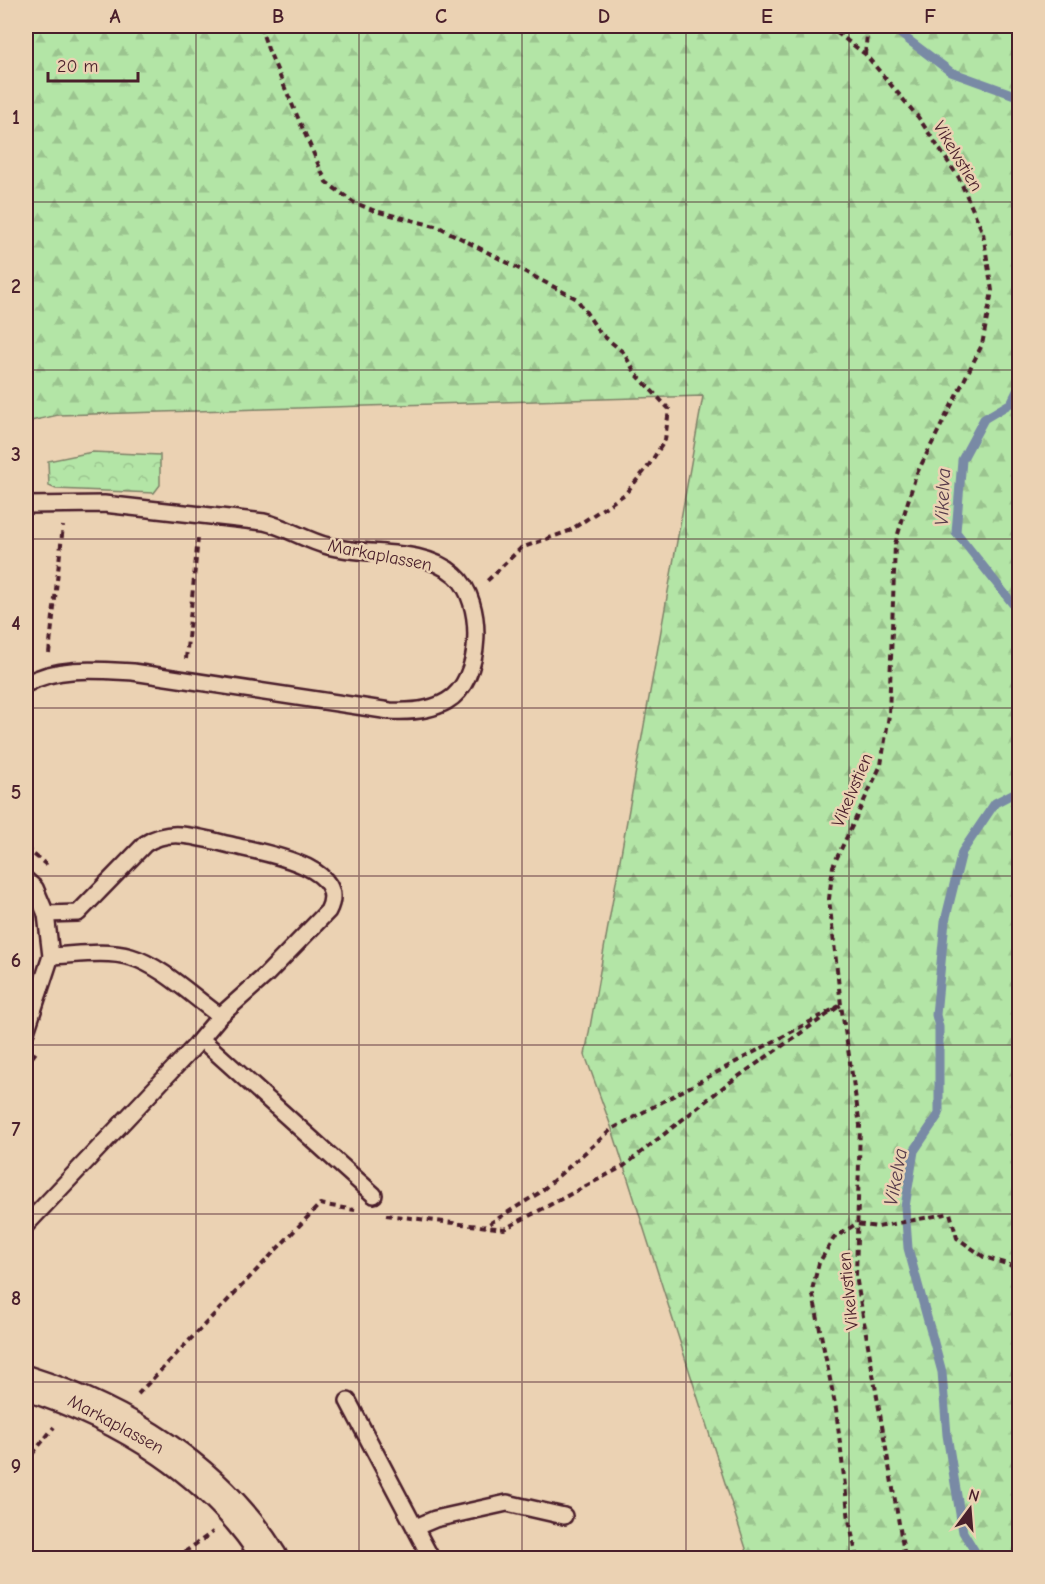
<svg xmlns="http://www.w3.org/2000/svg" width="1045" height="1584" viewBox="0 0 1045 1584" font-family="'Comic Neue',sans-serif">
<style>
.forest{fill:url(#forest-firs);stroke:#7e8268;stroke-width:1.5}
.park{fill:url(#park-crowns);stroke:#7e8268;stroke-width:1.5}
.lines{fill:none;stroke-linecap:round;stroke-linejoin:round}
.stream{stroke:#798aa5;stroke-width:9}
.service-casing{stroke:#4a1f2b;stroke-width:20}
.tertiary-casing{stroke:#4a1f2b;stroke-width:38}
.path{stroke:#4a1f2b;stroke-width:4;stroke-dasharray:6 4.5;stroke-linecap:butt}
.service{stroke:#ebd2b3;stroke-width:15}
.tertiary{stroke:#ebd2b3;stroke-width:33}
.grid{fill:none;stroke:#4a1f2b;stroke-width:1.5;stroke-opacity:0.55}
.labels{text-anchor:middle;stroke-width:5;stroke-linejoin:round;paint-order:stroke}
.street-label{font-size:18px;fill:#4a1f2b;stroke:#ebd2b3}
.water-label{font-size:20px;font-style:italic;fill:#563a4a;stroke:#ebd2b3}
.neatline{fill:none;stroke:#4a1f2b;stroke-width:2}
.grid-label{font-size:20px;text-anchor:middle;font-weight:bold;fill:#4a1f2b}
</style>
<defs>
<pattern id="forest-firs" width="22" height="20" patternUnits="userSpaceOnUse" patternTransform="scale(1.5)"><rect width="22" height="20" fill="#b3e5a6"/><path d="M5 1l3.5 6h-7zM16 11l3.5 6h-7z" fill="#9bc48f"/></pattern>
<pattern id="park-crowns" width="20" height="18" patternUnits="userSpaceOnUse" patternTransform="scale(1.5)"><rect width="20" height="18" fill="#b3e5a6"/><path d="M2 6a3 3 0 1 1 6 0M12 15a3 3 0 1 1 6 0" fill="none" stroke="#9bc48f"/></pattern>
</defs>
<rect width="100%" height="100%" fill="#ebd2b3"/>
<filter id="ink" filterUnits="userSpaceOnUse"><feTurbulence type="fractalNoise" baseFrequency=".0167" numOctaves="2"/><feDisplacementMap in="SourceGraphic" scale="12" xChannelSelector="R" yChannelSelector="G"/><feConvolveMatrix kernelMatrix="1 2 1 2 8 2 1 2 1" color-interpolation-filters="sRGB"/></filter>
<g filter="url(#ink)">
<polygon class="forest" points="26,26 1019,26 1019,1558 749,1558 612,1129 585,1055 703,396 58,415 26,422"/>
<polygon class="park" points="92,452 160,455 160,485 154,493 56,489 49,486 48,461"/>
<g class="lines">
<g class="stream">
<polyline points="890,26 951,72 1020,97"/>
<polyline points="1020,385 1011,403 984,419 962,460 956,532 1020,613"/>
<polyline points="979,1558 963,1532 947,1435 942,1372 908,1248 905,1207 914,1151 939,1114 939,1027 936,1015 945,921 962,852 995,803 1020,790"/>
</g>
<defs>
<g id="service">
<path d="M 26,505 L 104,504 L 264,522 C 286,527 305,540 328,546 C 367,557 421,546 455,575 C 485,601 483,680 447,701 C 430,711 409,712 390,711 L 133,672 C 97,670 58,666 26,684"/>
<polyline points="26,880 35,888 46,914 51,956 26,1032"/>
<path d="M 46,914 L 78,913 L 145,844 C 156,837 166,834 180,835 C 198,836 217,842 235,846 C 260,852 352,866 328,911 L 266,975 L 220,1016"/>
<polyline points="26,980 39,992"/>
<polyline points="201,1039 374,1195"/>
<path d="M 26,1225 L 194,1047 L 220,1016 C 193,997 162,966 131,957 C 106,950 76,955 51,956"/>
<polyline points="348,1401 431,1558"/>
<polyline points="416,1527 435,1519 507,1503 564,1516"/>
</g>
<path id="tertiary" d="M 26,1383 C 123,1414 215,1470 270,1558"/>
</defs>
<use href="#service" class="service-casing"/>
<use href="#tertiary" class="tertiary-casing"/>
<g class="path">
<polyline points="260,26 268,49 326,182 353,202 375,211 439,227 577,299 600,333 623,352 636,374 669,409 665,440 647,468 625,494 569,531 521,548 487,581"/>
<polyline points="828,26 865,54 918,117 959,178 983,233 992,291 982,345 916,475 895,544 889,715 881,765 833,866 829,899 841,1005 860,1125 856,1276 905,1558"/>
<polyline points="865,54 868,26"/>
<polyline points="49,653 63,526"/>
<polyline points="186,659 198,538"/>
<polyline points="26,848 49,867"/>
<polyline points="26,1066 36,1052"/>
<polyline points="386,1215 504,1229 624,1166 726,1085 841,1005 612,1129 539,1193 484,1227"/>
<polyline points="138,1394 320,1204 355,1210"/>
<polyline points="26,1462 54,1427"/>
<polyline points="176,1558 213,1532"/>
<polyline points="857,1558 849,1520 836,1409 812,1290 819,1263 834,1238 856,1224 878,1227 950,1213 957,1238 984,1257 1020,1268"/>
</g>
<use href="#service" class="service"/>
<use href="#tertiary" class="tertiary"/>
</g>
</g>
<path class="grid" d="M 196,26 L 196,1558M 359,26 L 359,1558M 522,26 L 522,1558M 686,26 L 686,1558M 849,26 L 849,1558M 26,202 L 1020,202M 26,370 L 1020,370M 26,539 L 1020,539M 26,708 L 1020,708M 26,876 L 1020,876M 26,1045 L 1020,1045M 26,1214 L 1020,1214M 26,1382 L 1020,1382"/>
<g class="labels">
<g class="street-label">
<text transform="translate(958 156) rotate(59)" y="6">Vikelvstien</text>
<text transform="translate(380 555) rotate(11)" y="6">Markaplassen</text>
<text transform="translate(852 790) rotate(-67)" y="6">Vikelvstien</text>
<text transform="translate(848 1291) rotate(-96)" y="6">Vikelvstien</text>
<text transform="translate(116 1424) rotate(28)" y="6">Markaplassen</text>
</g>
<g class="water-label">
<text transform="translate(942 497) rotate(-88)" y="7">Vikelva</text>
<text transform="translate(895 1177) rotate(-80)" y="7">Vikelva</text>
</g>
</g>
<rect width="1045" height="1584" fill="none" stroke="#ebd2b3" stroke-width="66"/>
<g transform="translate(970 1509) rotate(16)" stroke="#ebd2b3" stroke-width="4.5" paint-order="stroke">
<path d="M0-4.5L10 22L0 15L-10 22Z" fill="#4a1f2b"/>
<text y="-9" font-size="16" font-weight="bold" text-anchor="middle" fill="#4a1f2b">N</text>
</g>
<path d="M48 72v9h90v-9" fill="none" stroke="#4a1f2b" stroke-width="3"/>
<text x="57" y="72" font-size="18" fill="#4a1f2b" stroke="#ebd2b3" stroke-width="4.5" paint-order="stroke">20 m</text>
<rect x="33" y="33" width="979" height="1518" class="neatline"/>
<g class="grid-label">
<text x="115" y="23">A</text>
<text x="278" y="23">B</text>
<text x="441" y="23">C</text>
<text x="604" y="23">D</text>
<text x="767" y="23">E</text>
<text x="930" y="23">F</text>
<text x="16" y="124">1</text>
<text x="16" y="293">2</text>
<text x="16" y="461">3</text>
<text x="16" y="630">4</text>
<text x="16" y="799">5</text>
<text x="16" y="967">6</text>
<text x="16" y="1136">7</text>
<text x="16" y="1305">8</text>
<text x="16" y="1473">9</text>
</g>
</svg>
